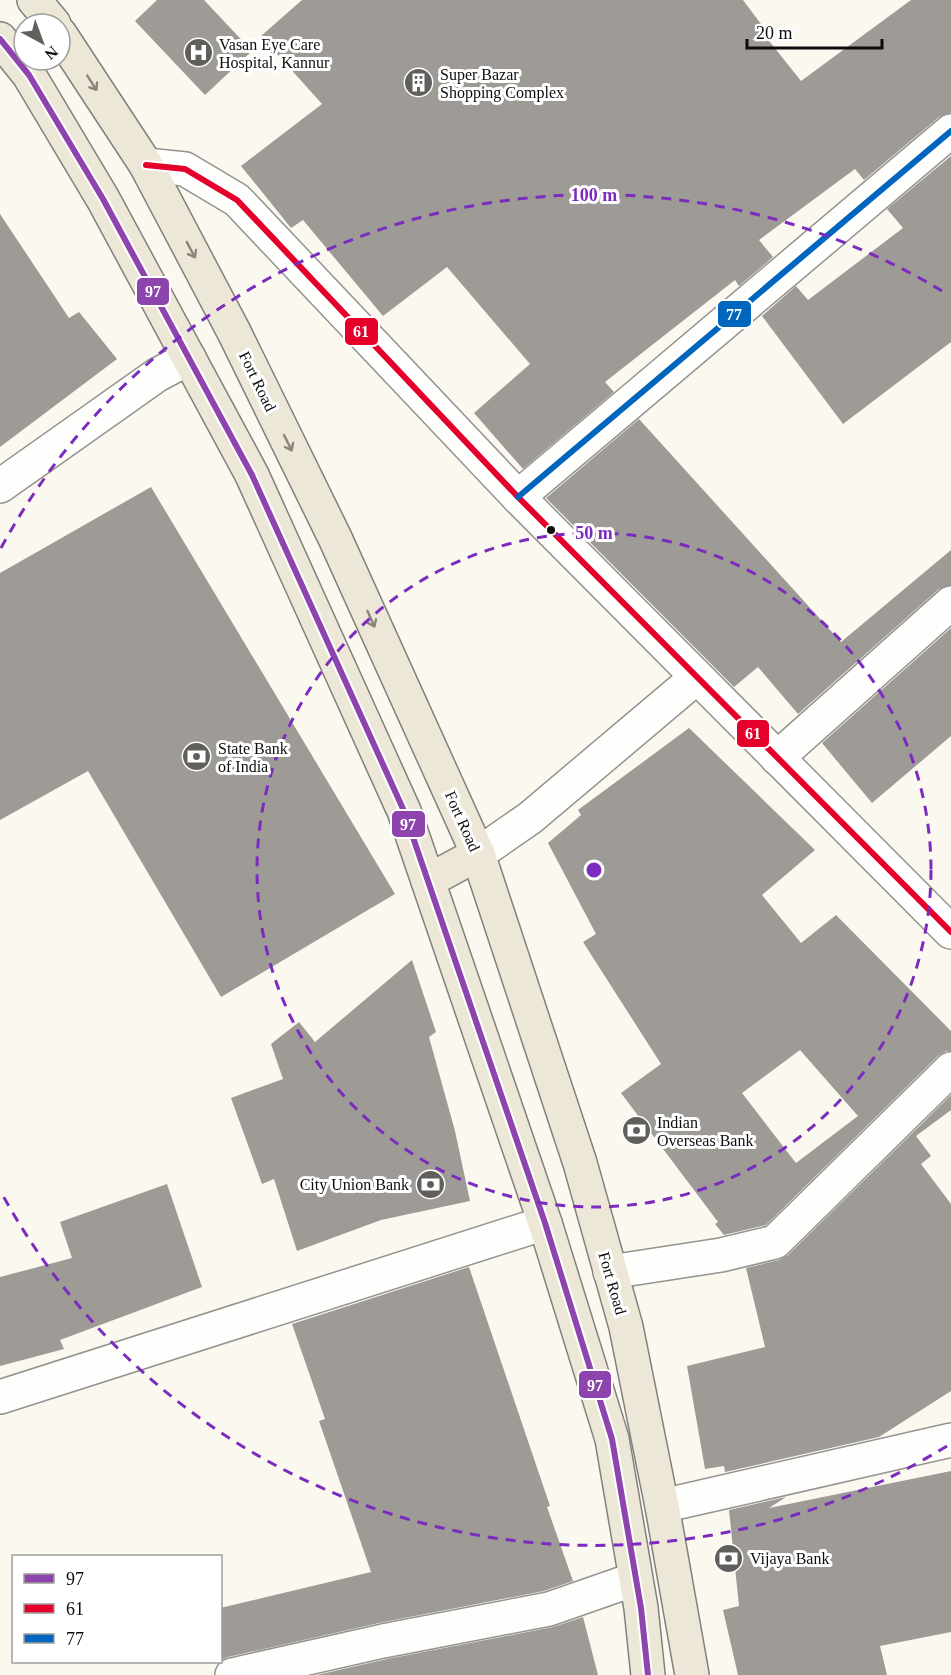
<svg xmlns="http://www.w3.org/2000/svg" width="951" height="1675" viewBox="0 0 951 1675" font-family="Georgia,serif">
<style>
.building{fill:#9e9b96;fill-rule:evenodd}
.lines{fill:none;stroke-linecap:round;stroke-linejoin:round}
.minor-casing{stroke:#94938f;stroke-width:36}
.major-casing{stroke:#81807c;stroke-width:36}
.minor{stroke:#fefefd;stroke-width:33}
.major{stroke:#ede7d7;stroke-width:33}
.bus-1-casing{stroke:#fff;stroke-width:10}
.bus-2-casing{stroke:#fff;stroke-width:10}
.bus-3-casing{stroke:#fff;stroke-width:10}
.bus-1{stroke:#8e44ad;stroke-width:6}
.bus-2{stroke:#e4002b;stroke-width:6}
.bus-3{stroke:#0065bd;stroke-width:6}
.oneway{stroke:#88857c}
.ring{fill:none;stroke:#7b2cbf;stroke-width:3;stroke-dasharray:10 8}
.bus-dot{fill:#0d0d0d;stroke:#fff;stroke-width:2}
.labels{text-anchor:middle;stroke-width:6;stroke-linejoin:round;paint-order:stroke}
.poi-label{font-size:16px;fill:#0d0d0d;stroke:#fff;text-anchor:start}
.street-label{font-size:16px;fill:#0d0d0d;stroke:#fff}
.centre{fill:#7b2cbf;stroke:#fff;stroke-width:3}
.ring-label{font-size:18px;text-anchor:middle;font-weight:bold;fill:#7b2cbf;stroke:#fff;stroke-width:6;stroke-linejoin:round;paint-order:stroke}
.line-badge{stroke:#fff;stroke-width:2}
.badge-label{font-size:16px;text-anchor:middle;font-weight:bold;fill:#fff}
</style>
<rect width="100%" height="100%" fill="#fbf8f0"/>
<g class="building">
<polygon points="157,0 204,0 252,51 205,95 135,21"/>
<polygon points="302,0 743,0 761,24 758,27 801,81 911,0 951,0 951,113 939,117 864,180 855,169 759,240 773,257 739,286 735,280 605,382 614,392 523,469 474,413 530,364 447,267 383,316 303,220 291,228 241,166 322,104 261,36"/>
<polygon points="951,156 951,342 843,424 762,316 796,286 808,300 903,228 887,209"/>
<polygon points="0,214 69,318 79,312 117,359 0,447"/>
<polygon points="639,419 841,642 951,550 951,585 939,589 798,714 758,667 734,687 546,498"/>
<polygon points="151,487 395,894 221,997 88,771 0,820 0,573"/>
<polygon points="951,628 951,736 872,803 822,743"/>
<path d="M 689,728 L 815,850 L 762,895 L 801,943 L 836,915 L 951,1031 L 951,1051 L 946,1051 L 938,1056 L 766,1225 L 724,1235 L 715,1224 L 718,1222 L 621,1093 L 661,1064 L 583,942 L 596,934 L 548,843 L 581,815 L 578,810 ZM 800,1050 L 858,1116 L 796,1163 L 742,1093 Z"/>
<polygon points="412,960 436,1032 429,1037 455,1131 470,1201 381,1220 297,1251 274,1179 262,1184 231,1098 283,1079 271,1044 299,1022 315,1042"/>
<polygon points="951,1095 951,1110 916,1136 931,1156 921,1164 951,1204 951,1391 879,1437 725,1472 724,1466 705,1469 687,1366 765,1347 746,1268 779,1260 788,1255"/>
<polygon points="167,1184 202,1287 60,1340 64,1349 0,1366 0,1277 72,1258 60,1222"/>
<polygon points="469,1267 550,1506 547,1507 573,1581 544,1591 379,1623 228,1657 220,1660 220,1608 371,1572 319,1421 325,1419 292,1324"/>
<polygon points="951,1471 951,1632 880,1646 887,1675 738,1675 723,1610 739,1606 729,1510 786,1497 769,1508"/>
<polygon points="583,1617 598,1675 317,1675 387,1659 553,1627"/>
</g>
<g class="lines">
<defs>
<g id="minor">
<polyline points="146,165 185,169 237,200 518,497 951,932"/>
<polyline points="0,486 157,375 189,358"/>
<polyline points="518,497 951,131"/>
<polyline points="777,758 951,603"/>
<polyline points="478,854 530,818 697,677"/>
<polyline points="610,1272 721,1255 775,1242 951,1069"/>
<polyline points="0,1397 545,1223"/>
<polyline points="662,1506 951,1440"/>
<polyline points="232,1675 383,1641 549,1609 635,1579"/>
</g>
<g id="major">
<polyline points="34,0 54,24"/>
<polyline points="60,34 146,165 234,332 335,538 478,854 580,1163 626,1327 662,1506 692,1675"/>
<polyline points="0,39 29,75 103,199 252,475 404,811 545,1223 612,1439 641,1608 648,1675"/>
<polyline points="428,881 478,854"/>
</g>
</defs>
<use href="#minor" class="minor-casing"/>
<use href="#major" class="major-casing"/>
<use href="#minor" class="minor"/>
<use href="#major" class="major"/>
<defs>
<polyline id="bus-1" points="0,39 29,75 103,199 252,475 404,811 545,1223 612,1439 641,1608 648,1675"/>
<polyline id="bus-2" points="146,165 185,169 237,200 518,497 951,932"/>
<polyline id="bus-3" points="518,497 951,131"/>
</defs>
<use href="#bus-1" class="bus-1-casing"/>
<use href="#bus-2" class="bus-2-casing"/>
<use href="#bus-3" class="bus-3-casing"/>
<use href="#bus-1" class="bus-1"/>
<use href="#bus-2" class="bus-2"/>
<use href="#bus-3" class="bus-3"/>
</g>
<defs><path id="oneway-shaft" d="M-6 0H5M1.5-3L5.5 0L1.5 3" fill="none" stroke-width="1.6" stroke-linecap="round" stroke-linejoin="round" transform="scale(1.5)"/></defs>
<g class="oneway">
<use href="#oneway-shaft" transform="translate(92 83) rotate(57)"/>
<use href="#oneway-shaft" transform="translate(191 250) rotate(62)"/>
<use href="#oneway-shaft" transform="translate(288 443) rotate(64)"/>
<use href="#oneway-shaft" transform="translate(371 619) rotate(66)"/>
</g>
<g class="ring">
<circle cx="594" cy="870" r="337"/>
<path d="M947 1446A675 675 0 0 1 1 1192M1 548A675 675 0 0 1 947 294"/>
</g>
<defs>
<symbol id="hospital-disc" viewBox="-11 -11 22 22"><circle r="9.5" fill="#605f5c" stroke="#fff"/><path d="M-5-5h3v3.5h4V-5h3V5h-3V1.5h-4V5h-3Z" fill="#fff"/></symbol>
<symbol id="building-disc" viewBox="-11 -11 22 22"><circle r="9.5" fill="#605f5c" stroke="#fff"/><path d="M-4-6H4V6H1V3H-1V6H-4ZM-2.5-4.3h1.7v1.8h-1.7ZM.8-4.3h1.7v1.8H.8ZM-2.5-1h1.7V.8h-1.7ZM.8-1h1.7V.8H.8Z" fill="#fff"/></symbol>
<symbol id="bank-disc" viewBox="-11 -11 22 22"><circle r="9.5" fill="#605f5c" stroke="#fff"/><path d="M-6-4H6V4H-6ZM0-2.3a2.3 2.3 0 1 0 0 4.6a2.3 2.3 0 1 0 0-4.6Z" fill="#fff"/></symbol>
</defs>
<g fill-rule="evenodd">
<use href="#hospital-disc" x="182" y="36" width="33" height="33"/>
<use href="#building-disc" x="402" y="66" width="33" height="33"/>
<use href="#bank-disc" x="180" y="740" width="33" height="33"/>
<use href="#bank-disc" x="620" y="1114" width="33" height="33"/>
<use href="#bank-disc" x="414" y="1168" width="33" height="33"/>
<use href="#bank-disc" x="712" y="1542" width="33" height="33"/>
</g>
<circle class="bus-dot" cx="551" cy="530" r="5"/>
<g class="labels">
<g class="poi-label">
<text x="219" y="50">Vasan Eye Care<tspan x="219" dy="18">Hospital, Kannur</tspan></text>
<text x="440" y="80">Super Bazar<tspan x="440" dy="18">Shopping Complex</tspan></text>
<text x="218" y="754">State Bank<tspan x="218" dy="18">of India</tspan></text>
<text x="657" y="1128">Indian<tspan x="657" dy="18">Overseas Bank</tspan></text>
<text x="409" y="1190" text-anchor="end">City Union Bank</text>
<text x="750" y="1564">Vijaya Bank</text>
</g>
<g class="street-label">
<text transform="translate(258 381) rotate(64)" y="6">Fort Road</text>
<text transform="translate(463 821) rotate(66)" y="6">Fort Road</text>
<text transform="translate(613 1283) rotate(74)" y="6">Fort Road</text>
</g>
</g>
<circle cx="594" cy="870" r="9" class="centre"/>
<g class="ring-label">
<text x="594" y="201">100 m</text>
<text x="594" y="539">50 m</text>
</g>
<g class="line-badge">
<rect x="136" y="277" width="34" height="29" rx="6" fill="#8e44ad"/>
<rect x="717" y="300" width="35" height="28" rx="6" fill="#0065bd"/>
<rect x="344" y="317" width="35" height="29" rx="6" fill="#e4002b"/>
<rect x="736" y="719" width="34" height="29" rx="6" fill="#e4002b"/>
<rect x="391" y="810" width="35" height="28" rx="6" fill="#8e44ad"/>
<rect x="578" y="1370" width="34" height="29" rx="6" fill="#8e44ad"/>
</g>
<g class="badge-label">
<text x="153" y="297">97</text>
<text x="734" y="320">77</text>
<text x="361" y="337">61</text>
<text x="753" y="739">61</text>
<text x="408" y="830">97</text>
<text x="595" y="1391">97</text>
</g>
<rect x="12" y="1555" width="210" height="108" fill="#ffffff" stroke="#9e9e9e" stroke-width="1.5"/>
<rect x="24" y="1574" width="30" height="9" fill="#8e44ad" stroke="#9e9e9e" stroke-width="1.5"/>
<text x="66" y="1585" font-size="18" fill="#0d0d0d">97</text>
<rect x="24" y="1604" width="30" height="9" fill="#e4002b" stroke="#9e9e9e" stroke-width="1.5"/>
<text x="66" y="1615" font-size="18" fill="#0d0d0d">61</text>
<rect x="24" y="1634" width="30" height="9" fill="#0065bd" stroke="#9e9e9e" stroke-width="1.5"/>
<text x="66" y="1645" font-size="18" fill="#0d0d0d">77</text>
<g transform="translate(42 42) rotate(139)"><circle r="28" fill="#ffffff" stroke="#9e9e9e" stroke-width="1.5"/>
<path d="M0-4.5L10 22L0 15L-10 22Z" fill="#605f5c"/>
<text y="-9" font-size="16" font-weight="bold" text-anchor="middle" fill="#0d0d0d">N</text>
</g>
<path d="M747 39v9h135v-9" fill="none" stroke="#0d0d0d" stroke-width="3"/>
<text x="756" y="39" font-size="18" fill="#0d0d0d" stroke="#ffffff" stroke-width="4.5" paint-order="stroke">20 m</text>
</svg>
